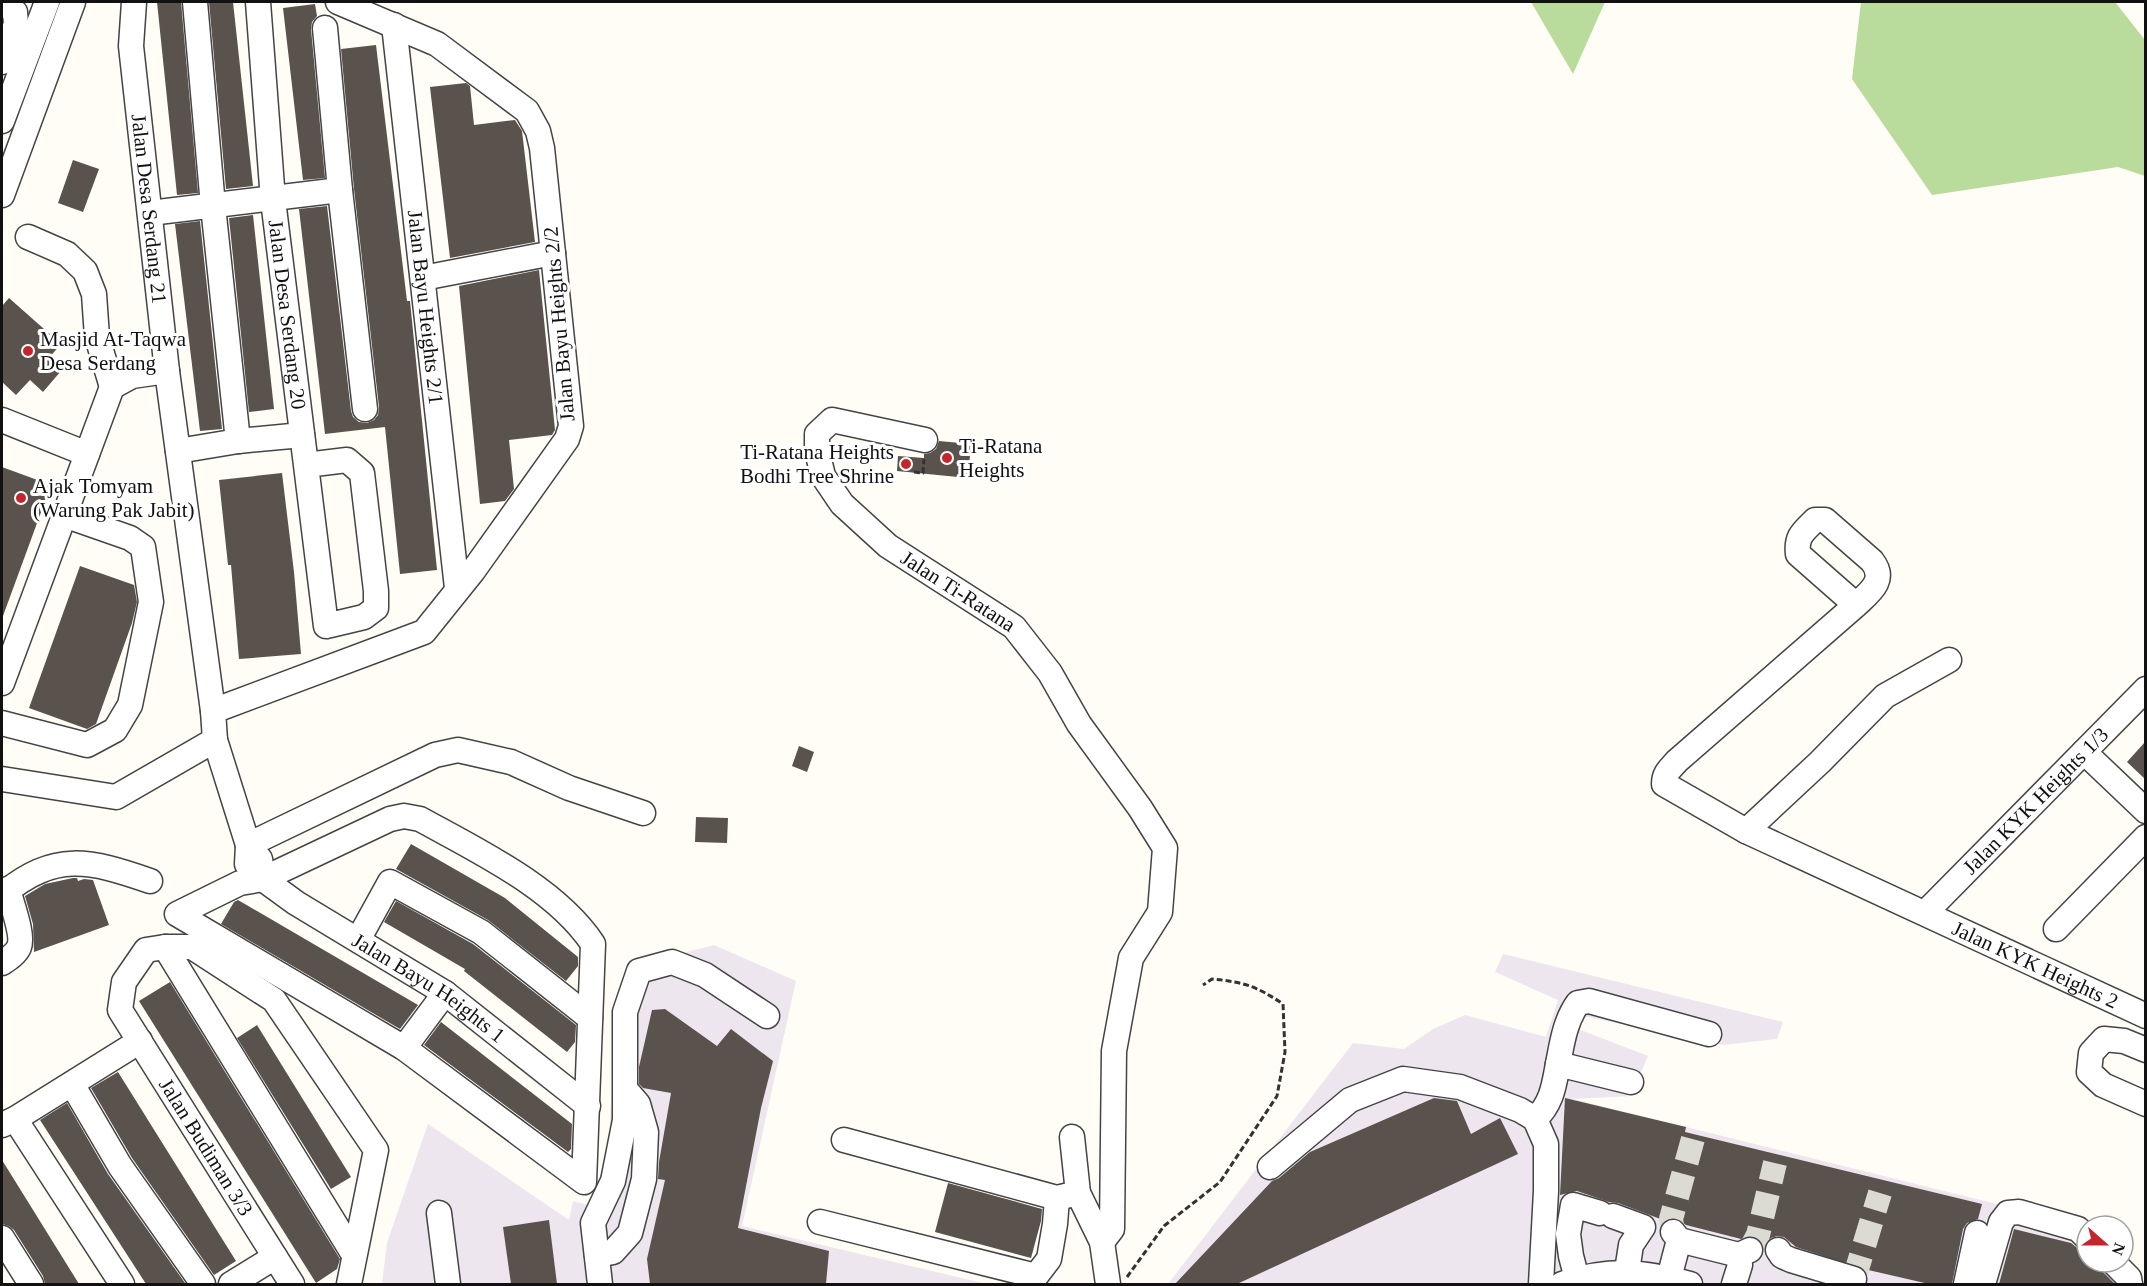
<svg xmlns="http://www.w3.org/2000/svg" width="2147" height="1286" viewBox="0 0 2147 1286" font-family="Georgia,serif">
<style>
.industrial{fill:#eee6ef}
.forest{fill:#b9dc9c}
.building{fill:#5a524d}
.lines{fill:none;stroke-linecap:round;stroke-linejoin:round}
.minor-tunnel{stroke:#dbdad3;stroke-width:24;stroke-dasharray:24 12;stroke-linecap:butt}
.minor-casing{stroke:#444;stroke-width:27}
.path{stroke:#333;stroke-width:3;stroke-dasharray:6 3;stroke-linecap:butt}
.minor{stroke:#fff;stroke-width:24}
.poi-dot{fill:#c4262e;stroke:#fff;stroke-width:2}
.labels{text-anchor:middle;stroke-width:6;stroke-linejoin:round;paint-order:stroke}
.street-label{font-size:21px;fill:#111;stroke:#fff}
.poi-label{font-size:21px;fill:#111;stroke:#fff;text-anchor:start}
</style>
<rect width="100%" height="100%" fill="#fffdf5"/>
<g class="industrial">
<polygon points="714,945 796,981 742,1226 987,1284 382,1284 387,1243 428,1124 569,1220 573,1201 588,1205 608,1157 616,1013 634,966"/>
<polygon points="1503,954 1783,1022 1777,1039 1722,1045 1583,1016 1578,1029 1648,1056 1631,1096 1573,1099 2081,1225 2087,1231 2087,1262 2118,1262 2140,1284 1168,1284 1353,1043 1404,1049 1433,1029 1465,1015 1546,1037 1558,1000 1495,972"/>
</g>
<g class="forest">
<polygon points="1531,2 1605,2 1573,74"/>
<polygon points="1861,2 2115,2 2145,40 2145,176 2118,167 1932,195 1852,79"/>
</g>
<g class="building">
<polygon points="157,2 181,2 198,193 177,195"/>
<polygon points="209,2 233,2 253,186 226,189"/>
<polygon points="315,4 317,16 312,22 311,29 325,178 303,180 283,8"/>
<polygon points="376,45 407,301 410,301 437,570 400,574 385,427 325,434 299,209 327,206 351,411 353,417 359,422 367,423 374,420 378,415 379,407 354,189 341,49"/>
<polygon points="466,83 470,86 474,125 515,120 522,131 535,242 450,258 430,87"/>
<polygon points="73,160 99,169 83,212 58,203"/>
<polygon points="253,215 274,409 249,412 229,218"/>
<polygon points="200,221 222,429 200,431 175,224"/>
<polygon points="539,270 555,430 552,435 509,440 514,489 505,501 480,504 459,286"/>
<polygon points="9,298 61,344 48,359 61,371 43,392 30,380 16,395 2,382 2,306"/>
<polygon points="939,441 971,444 968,478 897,471 898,456 924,458 924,454 930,453 936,449"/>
<polygon points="2,467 51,485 3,616 2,616"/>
<polygon points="282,473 294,572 301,654 239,659 231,565 228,565 219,480"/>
<polygon points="80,566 134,585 137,602 132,623 96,724 87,729 29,708"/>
<polygon points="2145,742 2145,779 2127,762"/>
<polygon points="799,746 814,752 807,772 792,766"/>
<polygon points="696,817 728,818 727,843 695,842"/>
<polygon points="411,844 505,898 578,957 578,966 566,981 488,920 396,869"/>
<polygon points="73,878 77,878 78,881 84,879 93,880 109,925 34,952 33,924 25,896 45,884"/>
<polygon points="238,900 418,1005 400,1029 221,924 234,902"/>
<polygon points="396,901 473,944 576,1025 575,1042 567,1052 464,971 465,969 384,922"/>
<polygon points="170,982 340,1259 337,1269 316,1283 139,1001"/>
<polygon points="665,1009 717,1046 731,1029 773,1061 761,1108 738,1228 829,1251 826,1284 650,1284 647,1259 665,1180 658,1179 659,1162 671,1093 643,1088 639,1084 639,1067 652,1010"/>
<polygon points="441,1022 572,1124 571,1149 568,1152 424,1045"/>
<polygon points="257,1025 351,1177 331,1189 237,1038"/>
<polygon points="118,1072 236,1261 214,1275 132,1158 91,1088"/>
<polygon points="1434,1098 1457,1101 1471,1134 1500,1118 1518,1154 1237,1284 1175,1284 1272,1181 1279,1178 1310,1152"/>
<polygon points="1565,1098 1686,1127 1685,1132 1982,1204 1978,1219 1967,1223 1963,1229 1952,1284 1929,1284 1864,1269 1796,1247 1784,1237 1777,1236 1771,1238 1765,1245 1752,1236 1741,1239 1686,1225 1678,1219 1663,1220 1618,1203 1609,1202 1577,1191 1560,1195"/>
<polygon points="67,1103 108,1174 185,1283 182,1284 146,1284 40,1120"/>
<polygon points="2,1160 79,1284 45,1284 43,1276 14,1230 9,1226 2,1224"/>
<polygon points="948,1183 1042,1209 1041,1221 1031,1258 935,1232"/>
<polygon points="549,1220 557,1284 511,1284 503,1227"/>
<polygon points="2014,1229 2071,1243 2087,1256 2087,1262 2093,1262 2115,1284 1999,1284"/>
</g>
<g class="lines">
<g class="minor-tunnel">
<polyline points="1673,1232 1671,1219 1694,1135"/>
<polyline points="1750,1250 1758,1235 1775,1163"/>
<polyline points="1854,1279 1880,1193"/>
</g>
<defs>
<g id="minor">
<path id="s1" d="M 134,2 L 131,46 L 167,371 L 213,711 L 215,740 L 248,845 L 435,755 L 458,750 L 511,762 L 569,788 L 643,813"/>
<polyline points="195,2 213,206 238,441"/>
<path id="s2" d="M 258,2 L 273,200 L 326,626 L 364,617 L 376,608 L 376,591 L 362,473 L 347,460 L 306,465"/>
<path id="s3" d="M 394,25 L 457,588"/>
<polyline points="325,28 340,190 365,409"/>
<polyline points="2,62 16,24 15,12 3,2"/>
<polyline points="2,121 47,2"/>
<polyline points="2,195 73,2"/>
<polyline points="150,213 340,190"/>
<polyline points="28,237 67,254 85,271 94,294 97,337 112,387"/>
<polyline points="423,278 553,253"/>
<polyline points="2,420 87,454"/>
<path id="s4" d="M 925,440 L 832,420 L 817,434 L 817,451 L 823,476 L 842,504 L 888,546 L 1014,627 L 1050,673 L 1079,724 L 1140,808 L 1165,848 L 1160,912 L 1131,958 L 1114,1051 L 1112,1229 L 1102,1242"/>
<polyline points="178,451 238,441 302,435"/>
<path id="s5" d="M 1856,605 L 1798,554 C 1796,536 1803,532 1815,520 L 1825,520 L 1872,561 C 1887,580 1870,592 1856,605 L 1677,761 C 1670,769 1664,773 1664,784 L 1746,831 L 2146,1016"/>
<polyline points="2,683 112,387 132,376 167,371"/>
<polyline points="213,711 424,632 473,571 567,439 571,426 542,148 538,131 527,111 437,44 338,2"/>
<polyline points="2,723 87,745 115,730 130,705 151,602 143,547 130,538 64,515"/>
<polyline points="2084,752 2146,811"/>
<polyline points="2,779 116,797 215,740"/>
<path d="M 404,816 L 420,819 C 478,851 556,888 593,944 L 584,1182 L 404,1048 L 177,914 L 240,883 L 263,879 L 390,819 Z"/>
<polyline points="1746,831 1820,762 1885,696 1949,660"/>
<path id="s6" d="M 263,879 L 260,859 L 248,845 L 247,864 L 263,879 L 296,903 L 445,993 L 588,1106"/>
<path d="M 2,895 C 55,851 89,860 150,881"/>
<path id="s7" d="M 1926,912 L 2146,689"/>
<polyline points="2056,929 2146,837"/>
<polyline points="358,940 390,882 481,932 590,1018"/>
<polyline points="165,947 354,1255"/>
<path d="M 2,963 C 8,959 16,954 19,947 C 24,935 11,902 8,889"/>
<polyline points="404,1048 445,993"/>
<polyline points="2146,1050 2124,1041 2104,1039 2091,1053 2089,1072 2103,1085 2146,1104"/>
<path d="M 1558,1064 C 1562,1043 1565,1021 1578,1003 L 1589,1001 L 1709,1034"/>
<polyline points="72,1084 120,1166 203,1284"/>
<polyline points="15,1119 122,1284"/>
<path d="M 1535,1119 C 1552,1104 1554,1085 1558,1064 L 1631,1082"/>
<polyline points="2,1125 15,1119 140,1041"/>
<polyline points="1072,1137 1078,1193 1102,1242 1108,1284"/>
<polyline points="844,1140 1057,1198 1078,1193"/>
<polyline points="1270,1167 1350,1100 1403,1079 1460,1087 1520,1110 1535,1119 1546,1144 1546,1191 1541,1284"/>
<polyline points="439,1213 448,1284"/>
<polyline points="1613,1216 1643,1227 1631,1245 1625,1284"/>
<polyline points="820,1222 1036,1276 1049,1259 1055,1224 1057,1198"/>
<polyline points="2,1238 31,1284"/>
<polyline points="1679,1240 1739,1255 1750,1250"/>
<polyline points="1778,1250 1782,1256 1791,1260 1854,1279 1853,1284"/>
<polyline points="597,1255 613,1252 630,1233 644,1179 646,1132 638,1104 626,1090"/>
<polyline points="2113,1262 2129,1278 2130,1284"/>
<polyline points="1669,1278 1679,1240 1673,1232"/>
<polyline points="1577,1279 1571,1256 1568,1234 1573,1205 1600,1213"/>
<polyline points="231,1284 275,1257"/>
<polyline points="292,1284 120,1010 124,982 146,950 165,947 192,947 274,1000 376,1150 349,1284"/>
<polyline points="600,1284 593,1223 613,1181 625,1120 625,1012 639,971 672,962 705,975 767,1016"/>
<path d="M 1562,1284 C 1609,1268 1643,1271 1690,1284"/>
<polyline points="1734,1284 1740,1265 1739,1255"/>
<polyline points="1966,1284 1977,1233"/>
<polyline points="1983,1284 2001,1222 2008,1213 2019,1212 2078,1229 2087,1238"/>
</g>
</defs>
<use href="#minor" class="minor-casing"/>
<g class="path">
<polyline points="914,472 923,473 924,459"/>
<path d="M 1127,1277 L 1164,1226 L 1220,1182 L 1277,1096 L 1285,1052 L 1283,1004 C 1256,986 1244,982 1212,979 L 1203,985"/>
</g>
<use href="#minor" class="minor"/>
</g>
<g class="poi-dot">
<circle cx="28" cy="351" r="6"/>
<circle cx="947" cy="458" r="6"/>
<circle cx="906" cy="464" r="6"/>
<circle cx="21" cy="498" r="6"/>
</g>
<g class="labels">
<g class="street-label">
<text dy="7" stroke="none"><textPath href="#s1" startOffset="208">Jalan Desa Serdang 21</textPath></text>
<text dy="7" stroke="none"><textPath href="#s3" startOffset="284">Jalan Bayu Heights 2/1</textPath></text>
<text dy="7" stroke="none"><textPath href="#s2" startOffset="314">Jalan Desa Serdang 20</textPath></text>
<text transform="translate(559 324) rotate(-95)" y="7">Jalan Bayu Heights 2/2</text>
<text dy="7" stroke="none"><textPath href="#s4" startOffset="338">Jalan Ti-Ratana</textPath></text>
<text dy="7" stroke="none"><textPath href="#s7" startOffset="156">Jalan KYK Heights 1/3</textPath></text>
<text dy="7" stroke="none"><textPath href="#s5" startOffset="921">Jalan KYK Heights 2</textPath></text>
<text dy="7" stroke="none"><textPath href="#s6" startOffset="278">Jalan Bayu Heights 1</textPath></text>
<text transform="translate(206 1147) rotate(58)" y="7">Jalan Budiman 3/3</text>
</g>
<g class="poi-label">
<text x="40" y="346">Masjid At-Taqwa<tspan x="40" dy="24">Desa Serdang</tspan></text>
<text x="959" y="453">Ti-Ratana<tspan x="959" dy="24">Heights</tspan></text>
<text x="894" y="459" text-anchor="end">Ti-Ratana Heights<tspan x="894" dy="24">Bodhi Tree Shrine</tspan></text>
<text x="33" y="493">Ajak Tomyam<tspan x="33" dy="24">(Warung Pak Jabit)</tspan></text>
</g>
</g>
<rect width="2147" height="1286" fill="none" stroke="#111111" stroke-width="6"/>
<g transform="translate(2105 1244) rotate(111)"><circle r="28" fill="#ffffff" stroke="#a0a0a0" stroke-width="1.5"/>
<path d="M0-4.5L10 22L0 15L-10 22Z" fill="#c4262e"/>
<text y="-9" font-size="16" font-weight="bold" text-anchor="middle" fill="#111111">N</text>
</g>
</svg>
